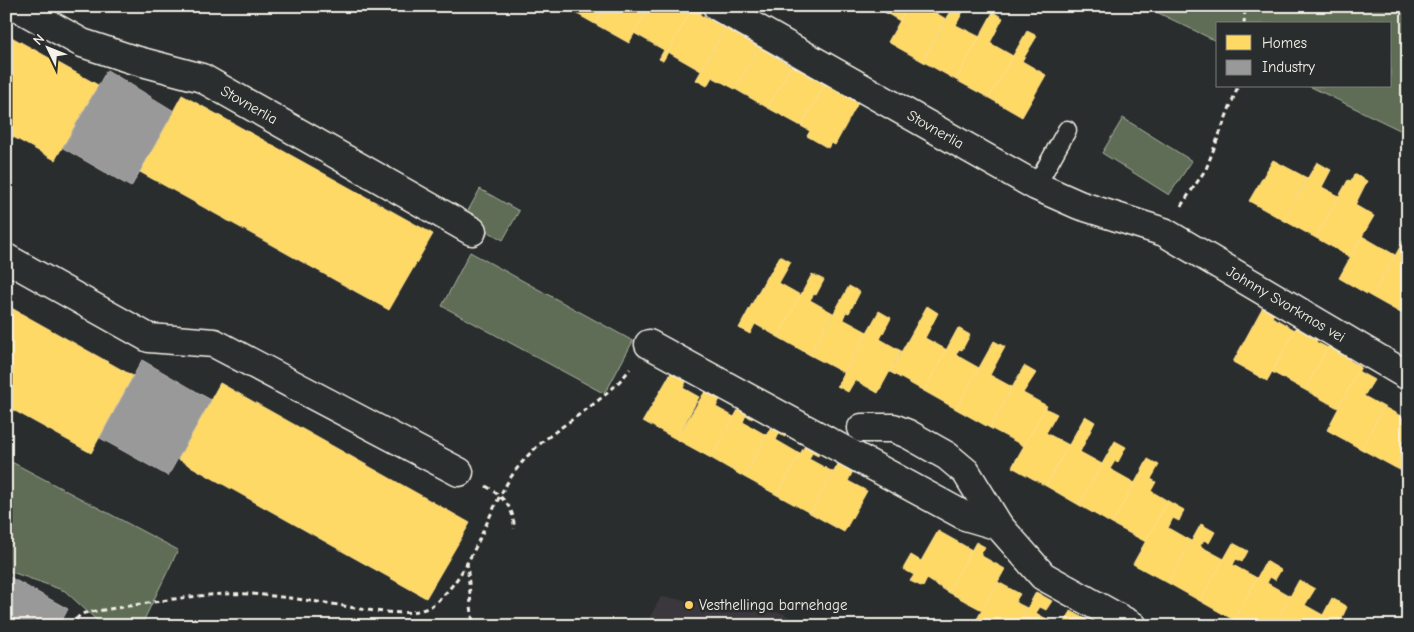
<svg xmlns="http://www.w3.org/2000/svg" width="1414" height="632" viewBox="0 0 1414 632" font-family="'Comic Neue',sans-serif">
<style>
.built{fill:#3b393e}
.green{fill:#5e6d56;stroke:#a9af9f}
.homes{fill:#ffd966;stroke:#fce08d}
.industry{fill:#999;stroke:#b4b3b1}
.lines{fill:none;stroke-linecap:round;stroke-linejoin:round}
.service-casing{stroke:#f4f1e8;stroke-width:21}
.minor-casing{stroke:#f4f1e8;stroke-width:31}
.path{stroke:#f4f1e8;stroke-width:3;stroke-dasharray:5 4;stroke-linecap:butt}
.service{stroke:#2a2d2e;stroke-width:18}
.minor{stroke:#2a2d2e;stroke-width:28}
.poi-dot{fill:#ffd166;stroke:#2a2d2e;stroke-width:2}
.labels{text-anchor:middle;stroke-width:5;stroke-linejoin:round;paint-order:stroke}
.street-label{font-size:15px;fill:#f4f1e8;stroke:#2a2d2e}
.poi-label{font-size:15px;fill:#f4f1e8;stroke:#2a2d2e;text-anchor:start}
</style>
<rect width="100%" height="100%" fill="#2a2d2e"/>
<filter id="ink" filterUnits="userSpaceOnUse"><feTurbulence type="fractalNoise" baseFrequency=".02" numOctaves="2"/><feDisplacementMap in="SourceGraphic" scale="10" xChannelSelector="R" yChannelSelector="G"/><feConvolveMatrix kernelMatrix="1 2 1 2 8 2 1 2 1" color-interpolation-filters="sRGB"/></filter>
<g filter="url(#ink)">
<polygon class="built" points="661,597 782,613 805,626 645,626"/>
<g class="green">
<polygon points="1144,6 1408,6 1408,134 1309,86 1390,86 1390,24 1218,24 1218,42"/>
<polygon points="1123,118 1192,161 1169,195 1102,153"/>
<polygon points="480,189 519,211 503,240 464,218"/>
<polygon points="470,252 633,341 608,388 603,393 442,306"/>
<polygon points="6,459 178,550 141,626 103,626 65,591 6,570"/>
</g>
<g class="homes">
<polygon points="563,6 605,6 595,24"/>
<polygon points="605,6 650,6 629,43 595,24"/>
<polygon points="650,6 685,6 692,10 663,61 659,59 664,50 634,33"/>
<polygon points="694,6 704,8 700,15 725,28 701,71 668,52"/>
<polygon points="874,6 908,6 900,21"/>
<polygon points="908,6 924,6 946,19 922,61 888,42"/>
<polygon points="954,6 966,6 956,25 980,37 956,80 922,61"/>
<polygon points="993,12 1003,18 990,43 1013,56 989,98 956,80"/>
<polygon points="729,22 739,27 735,34 758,47 735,89 712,77 707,86 696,80"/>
<polygon points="1027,31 1037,36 1022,61 1046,75 1022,117 989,98"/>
<polygon points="6,34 98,85 55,160 6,133"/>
<polygon points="762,41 772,46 769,53 791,66 768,108 735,89"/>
<polygon points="795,59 806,65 802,71 825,84 801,126 768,108"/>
<polygon points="829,77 848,87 844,95 858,103 835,145 831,143 828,148 807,136 810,131 801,126"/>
<polygon points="182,95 433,234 389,310 140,172"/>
<polygon points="1273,160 1307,178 1283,220 1249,201"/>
<polygon points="1317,162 1331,170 1322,187 1339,196 1316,238 1283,220"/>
<polygon points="1354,174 1367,181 1355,205 1374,216 1350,257 1316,238 1348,180 1351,181"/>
<polygon points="1362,236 1395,255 1372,297 1339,278"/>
<polygon points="1405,238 1408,238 1408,312 1406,316 1372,297"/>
<polygon points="780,256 791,262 779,283 802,296 778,337 755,324 750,334 739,328 767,276 768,277"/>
<polygon points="812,274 824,280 816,295 814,294 810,300 833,313 810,355 778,337"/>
<polygon points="849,286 860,292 849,313 846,312 843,319 867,332 844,373 810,355"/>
<polygon points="1265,303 1276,310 1272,317 1295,330 1267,381 1233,362"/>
<polygon points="6,305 133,376 91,453 6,406"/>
<polygon points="927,306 938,313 925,338 947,350 924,391 890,372"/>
<polygon points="879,311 891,318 880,339 901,351 878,393 855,380 848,392 837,386"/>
<polygon points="1299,322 1320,334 1316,342 1328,348 1305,390 1272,372"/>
<polygon points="958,328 970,335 962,350 959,349 956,355 979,368 956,409 924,391"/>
<polygon points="1332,340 1354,352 1349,360 1361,367 1338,408 1305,390"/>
<polygon points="994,341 1005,347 990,375 1012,387 990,428 956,409"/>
<polygon points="675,366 690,374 683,388 699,397 676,439 643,421"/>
<polygon points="1024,366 1036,373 1023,393 1047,406 1024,446 990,428"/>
<polygon points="1358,371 1374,380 1364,396 1384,407 1361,449 1327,430"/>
<polygon points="220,383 470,523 426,598 178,459"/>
<polygon points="709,385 723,393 716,407 734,417 711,458 676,439"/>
<polygon points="742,403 757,411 752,419 746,415 743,422 766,435 744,477 711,458"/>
<polygon points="1384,407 1408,420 1408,443 1394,467 1361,449"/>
<polygon points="1045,408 1057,414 1046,433 1069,445 1046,486 1012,467"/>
<polygon points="1085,416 1095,422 1080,452 1102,464 1079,505 1046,486"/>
<polygon points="774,421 789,430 785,437 779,434 776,440 800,454 777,495 744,477"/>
<polygon points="808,440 822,448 818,456 812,453 809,459 833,472 810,513 777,495"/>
<polygon points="1115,441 1126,447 1118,462 1115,461 1110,469 1135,483 1112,524 1079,505"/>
<polygon points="1408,443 1408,474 1394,467"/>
<polygon points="841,459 855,467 848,481 867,491 844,532 810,513"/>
<polygon points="1148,459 1159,465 1151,479 1156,482 1151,491 1168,501 1146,542 1112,524"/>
<polygon points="1168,501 1184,510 1179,521 1173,518 1168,528 1191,541 1168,583 1133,564"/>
<polygon points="1201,524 1215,532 1209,543 1204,540 1200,546 1224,559 1200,601 1168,583"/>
<polygon points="938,531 972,550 948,592 927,579 923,587 910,581 914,575 903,569 911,555 921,561"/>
<polygon points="976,542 985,547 980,555 1005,569 982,610 948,592"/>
<polygon points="1233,543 1248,551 1242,562 1236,559 1233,565 1257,578 1234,620 1200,601"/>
<polygon points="1266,561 1281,570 1275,580 1270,577 1267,583 1290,596 1274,626 1245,626 1234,620"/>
<polygon points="1299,580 1315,589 1305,605 1323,615 1317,626 1274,626"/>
<polygon points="998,582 1020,594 1015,602 1027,608 1018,626 973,626"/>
<polygon points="1036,592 1052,601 1046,610 1040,607 1036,613 1059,626 1018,626"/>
<polygon points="1332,598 1347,607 1339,624 1343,626 1317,626"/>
<polygon points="1071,611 1087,620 1084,626 1063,626"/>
</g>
<g class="industry">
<polygon points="107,70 174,111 131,187 63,148"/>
<polygon points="142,360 211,400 168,476 100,438"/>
<polygon points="6,575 68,609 59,626 20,626 6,618"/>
</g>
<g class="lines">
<defs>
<polyline id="service" points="1036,186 1067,130"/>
<g id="minor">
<path id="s1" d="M 16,6 L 82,43 L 131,59 L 202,78 L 472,231"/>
<path id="s2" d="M 717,6 L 1036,186 L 1079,205 L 1164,232 L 1408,376"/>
<polyline points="6,258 149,338 214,343 459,472"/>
<polyline points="649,344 965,516 999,526 1043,576 1133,626"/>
<polyline points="862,428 893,428 908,434 947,456 966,472 999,526"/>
</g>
</defs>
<use href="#service" class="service-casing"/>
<use href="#minor" class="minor-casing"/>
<g class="path">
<polyline points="1245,9 1251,6"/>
<polyline points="1244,24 1245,9"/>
<polyline points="1181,206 1206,169 1238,86"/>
<path d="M 486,486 C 503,497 515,508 514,529"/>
<polyline points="467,562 473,626"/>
<path d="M 70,626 L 81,614 L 89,612 C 134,606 180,596 225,594 C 258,592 293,599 326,603 C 354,607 411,622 434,604 C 477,569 486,507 519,466 C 549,427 600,409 630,369"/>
</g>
<use href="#service" class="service"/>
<use href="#minor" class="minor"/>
</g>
</g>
<circle class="poi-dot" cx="689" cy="605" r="5"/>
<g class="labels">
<g class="street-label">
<text dy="5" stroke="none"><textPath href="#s1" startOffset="255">Stovnerlia</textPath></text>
<text dy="5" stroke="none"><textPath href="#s2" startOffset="251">Stovnerlia</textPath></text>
<text dy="5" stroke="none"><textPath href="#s2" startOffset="644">Johnny Svorkmos vei</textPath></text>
</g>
<g class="poi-label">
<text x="699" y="610">Vesthellinga barnehage</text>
</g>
</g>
<rect width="1414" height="632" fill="none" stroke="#2a2d2e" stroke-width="25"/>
<rect x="12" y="12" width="1389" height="607" fill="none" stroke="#f4f1e8" stroke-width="2" filter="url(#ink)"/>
<rect x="1216" y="22" width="175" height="65" fill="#2a2d2e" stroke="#7b7b78"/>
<rect x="1226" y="35" width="25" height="15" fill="#ffd966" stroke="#7b7b78"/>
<text x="1262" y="48" font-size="15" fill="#f4f1e8">Homes</text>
<rect x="1226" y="60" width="25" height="15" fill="#999999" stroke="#7b7b78"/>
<text x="1262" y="72" font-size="15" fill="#f4f1e8">Industry</text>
<g transform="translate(48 48) rotate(313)" stroke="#2a2d2e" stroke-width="4" paint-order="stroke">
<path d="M0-4L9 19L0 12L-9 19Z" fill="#f4f1e8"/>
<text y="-8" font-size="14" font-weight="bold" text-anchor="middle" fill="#f4f1e8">N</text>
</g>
</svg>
